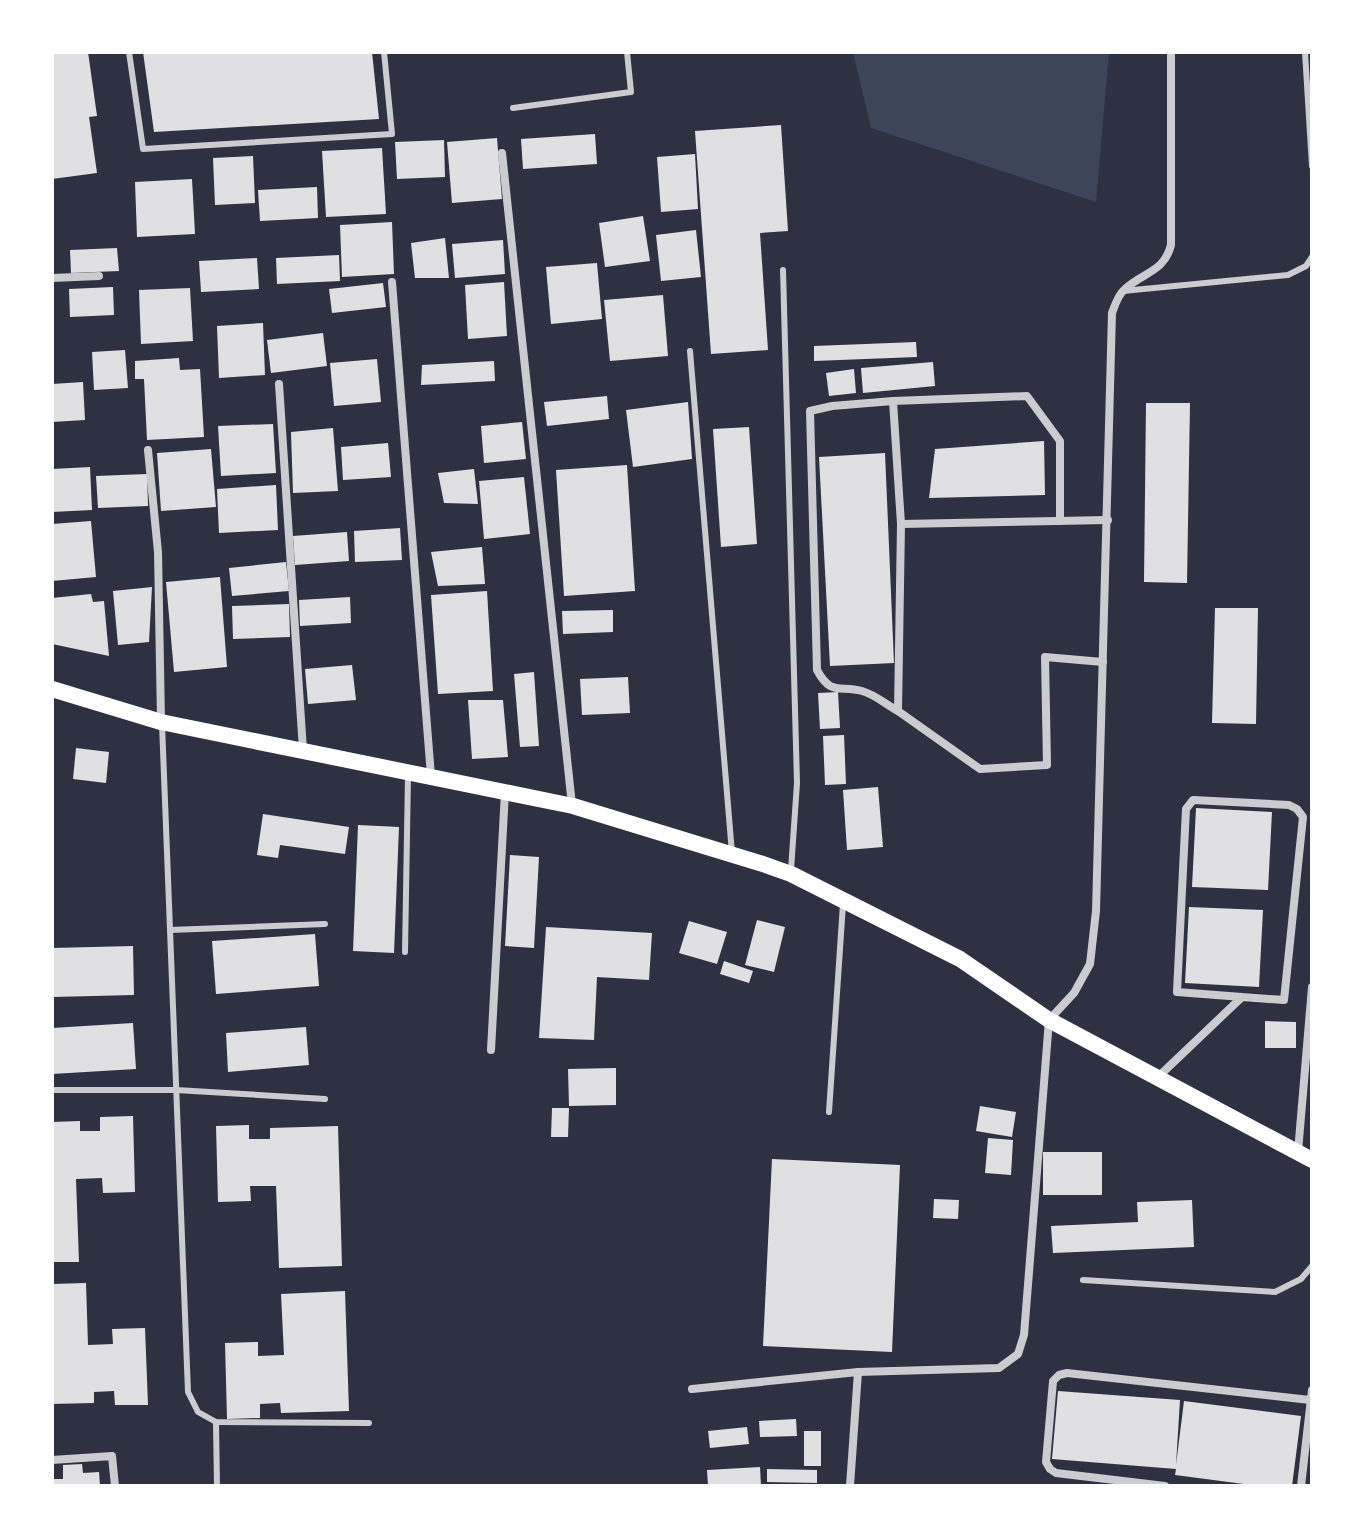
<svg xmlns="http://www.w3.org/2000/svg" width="1364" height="1538" viewBox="0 0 1364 1538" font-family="'Space Grotesk',sans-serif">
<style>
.green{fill:#3c4559}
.building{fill:#e0e0e3}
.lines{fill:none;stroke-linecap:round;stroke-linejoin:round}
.service{stroke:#caccd0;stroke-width:6}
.minor{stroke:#caccd0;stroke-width:8}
.secondary{stroke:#fff;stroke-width:16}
</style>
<rect width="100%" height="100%" fill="#2d3142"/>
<polygon class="green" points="853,52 1109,52 1096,202 871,128"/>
<g class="building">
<polygon points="52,52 88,52 97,116 89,117 97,173 52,179"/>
<polygon points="143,52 372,52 379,119 154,132"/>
<polygon points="781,125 788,231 760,233 768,350 711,354 695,131"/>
<polygon points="595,134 597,164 523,169 521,139"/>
<polygon points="497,138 502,199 452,203 447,142"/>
<polygon points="444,140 445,177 397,179 395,142"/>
<polygon points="382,148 386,214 326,217 322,151"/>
<polygon points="695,154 698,209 661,212 657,157"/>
<polygon points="253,156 255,203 215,205 213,158"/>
<polygon points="192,179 195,234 137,237 135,182"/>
<polygon points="317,187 318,218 260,221 258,190"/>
<polygon points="643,216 650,261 605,267 599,223"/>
<polygon points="392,222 394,274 342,277 340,225"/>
<polygon points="696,230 701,277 661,281 656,235"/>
<polygon points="445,238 449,278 415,278 411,243"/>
<polygon points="503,240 505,274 455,278 452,244"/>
<polygon points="117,248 119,271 71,273 70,250"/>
<polygon points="339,255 340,281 277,284 276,258"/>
<polygon points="257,258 259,289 201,292 199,261"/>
<polygon points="597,263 602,319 551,324 546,267"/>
<polygon points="504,282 507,336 468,339 465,285"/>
<polygon points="383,283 386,307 332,313 329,289"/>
<polygon points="113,287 114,315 70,317 69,289"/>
<polygon points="190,288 193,341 141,344 139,290"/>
<polygon points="663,295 668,356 610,361 604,300"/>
<polygon points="263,323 265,375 219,378 217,326"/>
<polygon points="323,333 327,366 271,373 267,340"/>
<polygon points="916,342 917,357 814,361 814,346"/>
<polygon points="125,350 128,388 94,390 92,352"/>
<polygon points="179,358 180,370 200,369 204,437 147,440 144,379 135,379 135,361"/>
<polygon points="377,359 381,402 334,406 330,363"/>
<polygon points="494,361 495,381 421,385 422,365"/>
<polygon points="933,362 935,386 863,393 861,368"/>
<polygon points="854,369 856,393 829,396 826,373"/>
<polygon points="83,382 85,420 52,422 52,384"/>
<polygon points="607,396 609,419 547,426 544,402"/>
<polygon points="688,402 692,459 633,467 626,410"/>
<polygon points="1146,403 1190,403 1187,583 1144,582"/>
<polygon points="522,422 526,459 484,463 481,426"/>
<polygon points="273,424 276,473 221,476 218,426"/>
<polygon points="749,427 757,544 721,547 713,429"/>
<polygon points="333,428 338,491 293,493 291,432"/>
<polygon points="1044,441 1045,495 929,498 935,449"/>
<polygon points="388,443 391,477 343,480 341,447"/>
<polygon points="211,449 216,507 161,511 157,453"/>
<polygon points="885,453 894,663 830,666 819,457"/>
<polygon points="627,465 635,591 564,596 556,470"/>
<polygon points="90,467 92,510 52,512 52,469"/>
<polygon points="474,469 478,504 444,503 438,473"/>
<polygon points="147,474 148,506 98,508 96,476"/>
<polygon points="524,477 530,534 484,539 479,481"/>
<polygon points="276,485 278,530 219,533 217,489"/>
<polygon points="91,521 96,577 52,581 52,524"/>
<polygon points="400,528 402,560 355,562 354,531"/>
<polygon points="347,532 349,561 295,565 293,536"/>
<polygon points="482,547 485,584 438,586 431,552"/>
<polygon points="286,562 289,591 232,596 229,568"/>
<polygon points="220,577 227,667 174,672 166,582"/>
<polygon points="152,587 149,642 118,645 113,591"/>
<polygon points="487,591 493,691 438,694 431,595"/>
<polygon points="91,594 93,602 104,601 109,656 52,644 52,598"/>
<polygon points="350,597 351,623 300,626 299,600"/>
<polygon points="289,604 290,637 233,639 232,606"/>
<polygon points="1215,608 1258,608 1256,724 1212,723"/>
<polygon points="613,610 613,632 563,634 562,611"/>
<polygon points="352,665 356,700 308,704 305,669"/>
<polygon points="534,672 539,746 520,747 514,674"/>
<polygon points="628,677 630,713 582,715 580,679"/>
<polygon points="838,692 840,728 820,729 818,693"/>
<polygon points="468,700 503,700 508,757 472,759"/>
<polygon points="844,735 846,784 825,785 823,736"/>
<polygon points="76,748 109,752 106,783 73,779"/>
<polygon points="878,787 883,847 847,850 843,790"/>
<polygon points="1196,808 1272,812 1268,890 1192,887"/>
<polygon points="263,814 349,827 345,854 280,845 278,858 257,855"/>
<polygon points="358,825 399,827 394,953 353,951"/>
<polygon points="510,855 539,857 534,948 505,946"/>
<polygon points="1189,907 1263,910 1259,987 1185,983"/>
<polygon points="757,920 785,927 774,972 745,965"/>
<polygon points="689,921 727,932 717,964 679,953"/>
<polygon points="546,927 652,933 649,980 597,977 594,1040 539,1038"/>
<polygon points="315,934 319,986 216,994 212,941"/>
<polygon points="133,946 134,995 52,997 52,948"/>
<polygon points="724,961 753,971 749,983 720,974"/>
<polygon points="1265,1021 1296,1022 1296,1048 1265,1048"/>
<polygon points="133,1023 136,1069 52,1074 52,1028"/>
<polygon points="306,1027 309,1065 228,1072 226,1033"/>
<polygon points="616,1068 616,1105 569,1106 568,1069"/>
<polygon points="980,1106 1016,1112 1012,1137 976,1131"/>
<polygon points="552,1108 569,1108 568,1137 551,1137"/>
<polygon points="133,1116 135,1192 103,1193 102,1178 76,1179 79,1262 52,1262 52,1122 80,1121 80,1131 100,1131 100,1117"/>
<polygon points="249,1125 249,1139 270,1139 270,1128 338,1126 342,1266 279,1268 276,1186 250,1186 251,1201 218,1202 216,1126"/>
<polygon points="988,1138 1013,1140 1011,1175 985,1173"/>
<rect x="1043" y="1152" width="59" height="43"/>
<polygon points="772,1159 900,1165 892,1352 763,1346"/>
<polygon points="934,1199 959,1200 958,1219 933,1218"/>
<polygon points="1192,1200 1194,1247 1053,1253 1051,1226 1138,1222 1137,1202"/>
<polygon points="86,1283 88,1345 113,1344 112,1329 145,1328 148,1405 115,1405 114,1391 94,1392 94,1403 52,1404 52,1284"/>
<polygon points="345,1291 349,1411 281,1413 280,1403 260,1404 260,1418 227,1419 225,1343 258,1342 258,1356 284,1355 281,1294"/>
<polygon points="1058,1391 1180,1400 1176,1465 1184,1401 1301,1416 1292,1486 1259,1486 1175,1475 1176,1469 1052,1459"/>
<polygon points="796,1419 797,1436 760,1437 759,1421"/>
<polygon points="747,1427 749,1444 710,1448 708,1431"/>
<rect x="804" y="1431" width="17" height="35"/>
<polygon points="82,1464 83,1473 99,1472 100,1486 52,1486 52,1479 63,1479 63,1465"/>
<polygon points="760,1467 761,1486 708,1486 707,1470"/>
<polygon points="767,1469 817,1470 817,1483 767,1482"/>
</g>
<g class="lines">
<g class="service">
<polyline points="129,52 143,149 392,134 384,52"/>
<polyline points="1305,52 1312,166"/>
<polyline points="513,108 631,92 627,52"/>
<polyline points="783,270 797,783 791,870"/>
<polyline points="1123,291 1288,275 1306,266 1312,257"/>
<polyline points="690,351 732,853"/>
<polyline points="162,724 188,1392 198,1412 216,1422 369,1423"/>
<polyline points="170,930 325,924"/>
<polyline points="405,952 408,775"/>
<polyline points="52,1090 176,1090 325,1099"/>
<polyline points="829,1112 843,904"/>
<polyline points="1083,1280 1275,1292 1301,1279 1312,1266"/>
<polyline points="216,1422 217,1486"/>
</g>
<g class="minor">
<polyline points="502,153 572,805"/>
<polyline points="52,278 99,276"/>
<polyline points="392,282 431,776"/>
<polyline points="279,384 303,750"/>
<path d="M 893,401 L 832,406 L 810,411 L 817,670 C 831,696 839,685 862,691 C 874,694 887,705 898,711"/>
<polyline points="148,450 158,552 161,722"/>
<polyline points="1060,521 1060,441 1027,396 893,401 901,524 898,711 980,769 1047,765 1045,657 1103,662"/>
<polyline points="901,524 1108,520"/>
<polyline points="491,1050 505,792"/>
<polyline points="1158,1077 1242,997 1177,992 1186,809 1193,800 1289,805 1297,809 1303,817 1284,1000 1242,997"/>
<polyline points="1298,1152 1312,987"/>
<path d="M 692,1389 L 858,1372 L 999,1368 L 1018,1354 L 1024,1335 L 1049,1020 L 1074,993 L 1090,964 L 1096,911 L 1112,313 C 1115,305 1118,295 1124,290 C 1142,272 1164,273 1171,245 L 1171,52"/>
<polyline points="52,1460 112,1456 115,1486"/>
<polyline points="850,1486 858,1372"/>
<polyline points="1165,1486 1056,1473 1050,1469 1046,1462 1053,1381 1059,1375 1067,1373 1310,1400"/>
<polyline points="1301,1486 1312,1390"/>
</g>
<polyline class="secondary" points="52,689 161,722 573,806 763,864 791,874 960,959 1049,1020 1312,1160"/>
</g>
<rect width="1364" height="1538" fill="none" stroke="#ffffff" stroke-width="108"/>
</svg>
